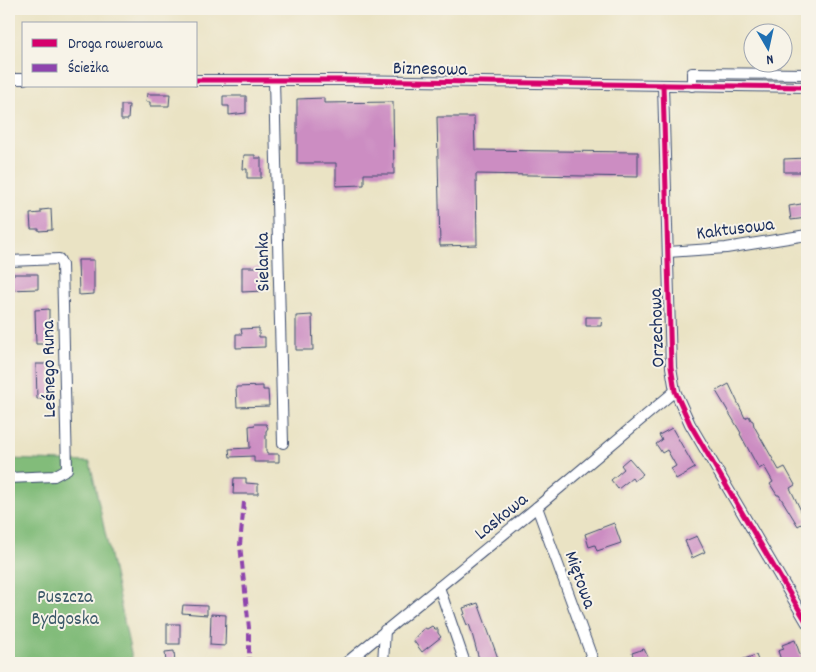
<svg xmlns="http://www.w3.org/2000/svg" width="816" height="672" viewBox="0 0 816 672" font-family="Dekko,sans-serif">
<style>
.forest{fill:#82bc7a;stroke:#4e766c}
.building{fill:#cc8dc2}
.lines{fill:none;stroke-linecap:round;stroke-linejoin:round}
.minor-casing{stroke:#3a4a6d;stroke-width:12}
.minor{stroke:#fff;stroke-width:10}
.quiet{stroke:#8e44ad;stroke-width:4;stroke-dasharray:8 4;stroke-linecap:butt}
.cycleway-casing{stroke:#f7f3e8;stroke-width:8}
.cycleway{stroke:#d6006c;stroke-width:5}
.labels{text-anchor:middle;stroke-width:4;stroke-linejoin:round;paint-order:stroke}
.street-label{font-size:19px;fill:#1b2f5e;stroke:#f7f3e8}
.park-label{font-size:19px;fill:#3d5a6a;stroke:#f7f3e8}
</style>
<rect width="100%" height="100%" fill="#f7f3e8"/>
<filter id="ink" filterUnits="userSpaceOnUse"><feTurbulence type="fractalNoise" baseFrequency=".02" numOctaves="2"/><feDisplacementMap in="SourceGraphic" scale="10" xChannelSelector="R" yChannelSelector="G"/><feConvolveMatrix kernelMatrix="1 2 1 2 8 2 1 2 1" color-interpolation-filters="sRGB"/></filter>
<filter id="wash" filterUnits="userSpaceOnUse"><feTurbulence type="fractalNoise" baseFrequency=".0096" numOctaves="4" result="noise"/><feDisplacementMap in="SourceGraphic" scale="20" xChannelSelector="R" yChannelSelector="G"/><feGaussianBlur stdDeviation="1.12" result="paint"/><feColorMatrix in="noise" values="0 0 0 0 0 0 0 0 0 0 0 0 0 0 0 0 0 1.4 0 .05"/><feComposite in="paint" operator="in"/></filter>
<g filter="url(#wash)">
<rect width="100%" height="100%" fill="#eae3c4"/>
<polygon class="forest" points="9,459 90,462 133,663 9,663"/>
<g id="blocks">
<g class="building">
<polygon points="147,94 170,94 169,106 150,106 150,102 146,102"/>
<polygon points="223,96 246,96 246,113 229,115 229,106 223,106"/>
<polygon points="324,98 324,103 393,102 394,174 364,174 364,185 336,186 336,163 297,163 297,99"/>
<polygon points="121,105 129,105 128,120 121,120"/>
<polygon points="437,117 474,117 475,150 638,152 638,177 476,174 477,245 440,246"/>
<polygon points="244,155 255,155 255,158 261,158 261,178 247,178 247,169 243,169"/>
<polygon points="807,158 807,172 784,172 784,159"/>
<polygon points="807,203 807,218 791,220 789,206"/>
<polygon points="51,209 52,230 39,231 39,229 31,229 30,214 41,213 41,210"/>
<polygon points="78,260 94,260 94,294 79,295"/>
<polygon points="242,267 262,267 263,291 242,292"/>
<polygon points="9,274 38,274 38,289 9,290"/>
<polygon points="49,309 49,344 36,344 35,310"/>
<polygon points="312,315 313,350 296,350 296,316"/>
<polygon points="586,317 602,317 601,326 586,326"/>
<polygon points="259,328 259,337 265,337 265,347 236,348 236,334 242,334 241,329"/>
<polygon points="36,364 50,364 50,398 37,399"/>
<polygon points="729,384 745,418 749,416 751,420 753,421 754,426 779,470 785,467 795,485 790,488 806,521 798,526 779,495 777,495 770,484 773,482 764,466 759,469 740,434 741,433 716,391"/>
<polygon points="263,386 263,390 268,390 269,406 237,407 236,387"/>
<polygon points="255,424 266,424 268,428 266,431 266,451 267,454 279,454 279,462 254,462 254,456 230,457 229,449 250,448 249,426 255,425"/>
<polygon points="672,428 695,468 676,479 671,469 676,466 667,450 662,453 656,444 662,440 659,435"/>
<polygon points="629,458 643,474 634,481 632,478 618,489 611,480 624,469 621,465"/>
<polygon points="234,478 246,478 246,483 258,484 258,494 233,494"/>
<polygon points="614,523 621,543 597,551 595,545 589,547 585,534"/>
<polygon points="697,536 705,552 692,558 685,541"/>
<polygon points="478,603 499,661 493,663 480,663 471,630 469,624 467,625 463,615 465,614 463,608"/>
<polygon points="183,605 207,606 207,615 182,613"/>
<polygon points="211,614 226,615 225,646 210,645"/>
<rect x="167" y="624" width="13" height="20"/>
<polygon points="432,626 435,629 438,629 438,633 441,637 422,652 413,640 421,631 425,628 427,629"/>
<polygon points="795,640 802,660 792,663 782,663 778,651 784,649 782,645"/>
<polygon points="644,649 651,663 636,663 632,653"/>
<polygon points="174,651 175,663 166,663 165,652"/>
<polygon points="756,655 759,663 735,663 735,662"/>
</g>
</g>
</g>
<g filter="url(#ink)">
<use href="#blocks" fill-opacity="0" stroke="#3a4a6d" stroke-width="1"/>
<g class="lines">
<defs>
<g id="minor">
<polyline points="9,79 24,79"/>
<polyline points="196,80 343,80 807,87"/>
<polyline points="274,80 283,443"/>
<polyline points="663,85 671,367 675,391 690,424 807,623"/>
<polyline points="692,86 692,73 807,74"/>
<polyline points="668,252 726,248 807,235"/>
<polyline points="9,261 59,259 62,265 67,469 54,476 9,478"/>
<polyline points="537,507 594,663"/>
<polyline points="439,587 465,663"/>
<polyline points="346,663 537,507 675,391"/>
<polyline points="383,663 385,630"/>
</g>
</defs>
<use href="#minor" class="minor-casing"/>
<use href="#minor" class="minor"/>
<polyline class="quiet" points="244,502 240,545 249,628 249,663"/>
<defs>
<g id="cycleway">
<polyline points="196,80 343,80 807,87"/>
<polyline points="663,85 671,367 675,391 690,424 807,623"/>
</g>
</defs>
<use href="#cycleway" class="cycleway-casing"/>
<use href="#cycleway" class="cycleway"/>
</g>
</g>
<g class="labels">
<g class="street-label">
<text transform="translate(430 67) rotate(1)" y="7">Biznesowa</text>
<text transform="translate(735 227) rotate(-7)" y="7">Kaktusowa</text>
<text transform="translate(261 262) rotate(-91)" y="7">Sielanka</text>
<text transform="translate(655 328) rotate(-92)" y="7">Orzechowa</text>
<text transform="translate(47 369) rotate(-91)" y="7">Leśnego Runa</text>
<text transform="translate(500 515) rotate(-39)" y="7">Laskowa</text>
<text transform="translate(582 579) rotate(70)" y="7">Miętowa</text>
</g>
<g class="park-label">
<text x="65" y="602">Puszcza<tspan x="65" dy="22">Bydgoska</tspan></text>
</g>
</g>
<rect width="816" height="672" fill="none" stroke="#f7f3e8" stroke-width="30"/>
<rect x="22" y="22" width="175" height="65" fill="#f7f3e8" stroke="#9fa5b1"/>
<rect x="32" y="39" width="25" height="8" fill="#d6006c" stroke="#9fa5b1"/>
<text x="68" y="48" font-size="15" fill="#1b2f5e">Droga rowerowa</text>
<rect x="32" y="64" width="25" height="8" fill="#8e44ad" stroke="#9fa5b1"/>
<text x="68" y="72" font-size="15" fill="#1b2f5e">Ścieżka</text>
<g transform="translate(768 48) rotate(171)"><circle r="24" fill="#f7f3e8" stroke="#9fa5b1"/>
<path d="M0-4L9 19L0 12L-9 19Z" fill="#1f6fb2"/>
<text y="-8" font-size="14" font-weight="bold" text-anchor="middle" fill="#1b2f5e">N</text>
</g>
</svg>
